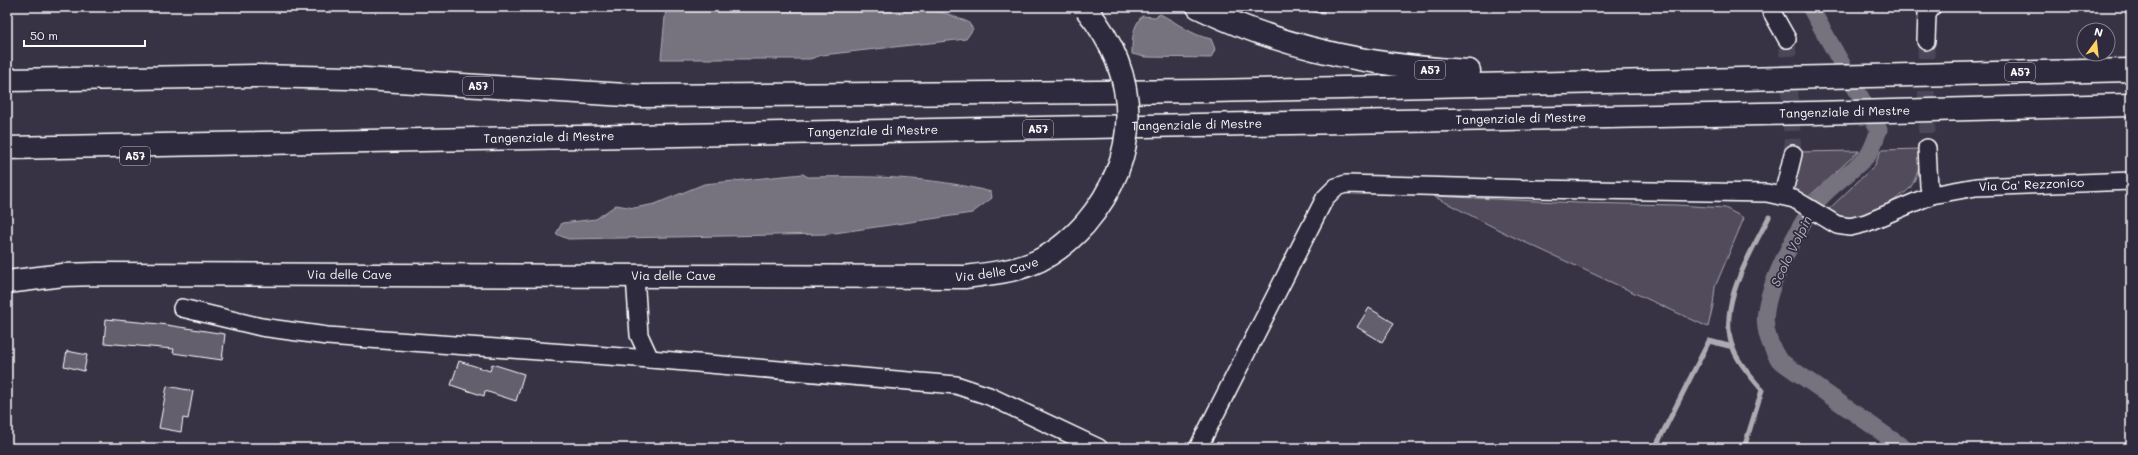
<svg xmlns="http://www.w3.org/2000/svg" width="2138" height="455" viewBox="0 0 2138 455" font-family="Mali,sans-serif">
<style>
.green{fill:#514c5c;stroke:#a8a6ae}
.water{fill:#76737f;stroke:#adabb2}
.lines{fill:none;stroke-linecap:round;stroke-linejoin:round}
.stream{stroke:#adabb2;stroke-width:5}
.canal{stroke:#76737f;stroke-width:17}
.building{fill:#635f6d;stroke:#fff}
.minor-tunnel{stroke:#4b4758;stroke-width:17;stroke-dasharray:17 8;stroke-linecap:butt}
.minor-casing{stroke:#fff;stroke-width:20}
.major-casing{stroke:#fff;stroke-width:25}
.highway-casing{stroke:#fff;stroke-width:25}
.minor{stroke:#2f2a3d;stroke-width:17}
.major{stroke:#2f2a3d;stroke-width:22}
.highway{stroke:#2f2a3d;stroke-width:22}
.major-bridge-casing{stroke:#fff;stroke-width:25;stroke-linecap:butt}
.major-bridge{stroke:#2f2a3d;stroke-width:22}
.labels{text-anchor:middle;stroke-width:3.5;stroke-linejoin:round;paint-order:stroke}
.shield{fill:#2f2a3d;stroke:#c1bfc5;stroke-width:1}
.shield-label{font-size:11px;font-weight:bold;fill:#fff}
.street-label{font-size:12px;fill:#fff;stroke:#2f2a3d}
.water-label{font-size:13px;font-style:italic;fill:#b4b2b9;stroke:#2f2a3d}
</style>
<rect width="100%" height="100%" fill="#373345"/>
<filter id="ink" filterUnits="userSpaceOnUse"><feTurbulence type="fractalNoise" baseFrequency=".025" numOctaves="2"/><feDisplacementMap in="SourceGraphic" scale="8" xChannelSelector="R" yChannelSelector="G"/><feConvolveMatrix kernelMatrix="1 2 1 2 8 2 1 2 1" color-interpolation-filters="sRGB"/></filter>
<g filter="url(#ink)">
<g class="green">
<polygon points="7,7 109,7 103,9"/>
<path d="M 1922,149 C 1920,162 1918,177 1910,188 C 1906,193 1898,197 1893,201 C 1871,214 1851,224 1827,211 L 1875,165 L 1881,150 Z"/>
<polygon points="1859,151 1805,200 1792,190 1798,152"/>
<polygon points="1433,196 1578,203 1676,205 1725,208 1744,218 1715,287 1713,305 1708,327 1507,234"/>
</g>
<g class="water">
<polygon points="666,7 901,7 945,13 968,22 973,29 966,39 822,55 810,59 661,59"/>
<path d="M 1160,14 C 1178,23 1191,35 1211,39 L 1215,49 L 1211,58 L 1145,57 L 1132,54 C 1132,40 1132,28 1142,16 L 1155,17 Z"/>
<path d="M 803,174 L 808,177 C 869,176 931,176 991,192 L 992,198 L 972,213 L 828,234 L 568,239 L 556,234 L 562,223 L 596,219 L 616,205 L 634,208 L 655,204 L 704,184 Z"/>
</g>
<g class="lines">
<g class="stream">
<polyline points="1303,7 1322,12"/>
<polyline points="1655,448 1709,341 1733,347"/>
<path d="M 1744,448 L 1762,390 C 1753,379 1741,366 1735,353 C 1714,310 1750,254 1769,217"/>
</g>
<path class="canal" d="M 1810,7 L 1879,130 C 1876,137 1873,148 1868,155 C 1853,172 1831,184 1817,202 C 1799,224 1769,284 1766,311 C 1763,329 1770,346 1779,360 L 1904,448"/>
</g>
<g class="building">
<polygon points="1369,308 1394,323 1382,342 1357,327"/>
<polygon points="106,319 160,324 225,334 222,360 173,353 174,349 104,343"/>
<polygon points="67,351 87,355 84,371 64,366"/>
<polygon points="459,361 490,371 492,364 524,374 516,401 485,391 484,396 451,385"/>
<polygon points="167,386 193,391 188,419 183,418 181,432 159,428"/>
</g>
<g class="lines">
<g class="minor-tunnel">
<polyline points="1787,39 1793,154"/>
<polyline points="1926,41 1927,148"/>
</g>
<defs>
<g id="minor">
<polyline points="1769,7 1787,39"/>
<polyline points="1926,41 1927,14 1932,7"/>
<polyline points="1927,148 1929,186 1932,195"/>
<polyline points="1783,195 1793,154"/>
<polyline points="635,276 639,335 650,359"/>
<polyline points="182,308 261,327 327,336 650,359 956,385 989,396 1099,448"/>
<path id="s1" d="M 1198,448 L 1325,198 L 1336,187 L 1346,184 L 1534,189 L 1767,193 L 1794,199 L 1837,225 L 1850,227 L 1866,223 L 1932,195 L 1976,187 L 2131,181"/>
</g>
<g id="major">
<path id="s2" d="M 7,282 L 63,275 L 97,274 L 965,277 C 1020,270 1046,267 1085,224"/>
</g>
<g id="highway">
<path d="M 1198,7 C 1282,48 1376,67 1469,71"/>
<polyline points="7,80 256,76 349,78 642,96 1211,91 2131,70"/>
<path id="s3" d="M 7,148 L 1813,113 L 2131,105"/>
</g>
</defs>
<use href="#minor" class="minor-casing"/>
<use href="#major" class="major-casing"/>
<use href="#highway" class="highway-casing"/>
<use href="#minor" class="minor"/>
<use href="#major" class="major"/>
<use href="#highway" class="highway"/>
<defs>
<path id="major-bridge" d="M 1085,224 C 1142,157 1141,76 1086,9"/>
</defs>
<use href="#major-bridge" class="major-bridge-casing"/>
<use href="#major-bridge" class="major-bridge"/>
</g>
</g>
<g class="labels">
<g class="shield">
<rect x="1415" y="61" width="30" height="18" rx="3"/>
<rect x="2005" y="63" width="30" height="18" rx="3"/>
<rect x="463" y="77" width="30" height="18" rx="3"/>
<rect x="1023" y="120" width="30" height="18" rx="3"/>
<rect x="120" y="147" width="30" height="18" rx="3"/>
</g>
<g class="shield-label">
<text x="1430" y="74">A57</text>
<text x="2020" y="76">A57</text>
<text x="478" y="90">A57</text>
<text x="1038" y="133">A57</text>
<text x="135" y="160">A57</text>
</g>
<g class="street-label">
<text dy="4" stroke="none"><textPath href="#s3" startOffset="1838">Tangenziale di Mestre</textPath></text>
<text dy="4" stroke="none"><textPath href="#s3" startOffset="1514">Tangenziale di Mestre</textPath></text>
<text dy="4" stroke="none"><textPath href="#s3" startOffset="1190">Tangenziale di Mestre</textPath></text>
<text dy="4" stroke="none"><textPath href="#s3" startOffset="866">Tangenziale di Mestre</textPath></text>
<text dy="4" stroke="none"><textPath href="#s3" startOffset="542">Tangenziale di Mestre</textPath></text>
<text dy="4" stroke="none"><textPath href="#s1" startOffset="1007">Via Ca' Rezzonico</textPath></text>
<text dy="4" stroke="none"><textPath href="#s2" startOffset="991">Via delle Cave</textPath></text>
<text dy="4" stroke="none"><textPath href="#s2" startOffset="343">Via delle Cave</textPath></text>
<text dy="4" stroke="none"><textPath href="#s2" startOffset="667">Via delle Cave</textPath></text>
</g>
<g class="water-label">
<text transform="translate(1791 251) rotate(-64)" y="5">Scolo Volpin</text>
</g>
</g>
<rect width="2138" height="455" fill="none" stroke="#2f2a3d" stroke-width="24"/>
<rect x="12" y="12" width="2114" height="431" fill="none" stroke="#fff" stroke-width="1.5" filter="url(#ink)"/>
<g transform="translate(2096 42) rotate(15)"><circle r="19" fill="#2f2a3d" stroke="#827f8b"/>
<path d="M0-3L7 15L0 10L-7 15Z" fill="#ffd166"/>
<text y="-6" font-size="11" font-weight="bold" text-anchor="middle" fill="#ffffff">N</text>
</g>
<path d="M24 40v6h121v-6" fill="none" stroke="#ffffff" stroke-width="2"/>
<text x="30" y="40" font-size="12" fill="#ffffff" stroke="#2f2a3d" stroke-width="3" paint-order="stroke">50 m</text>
</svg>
